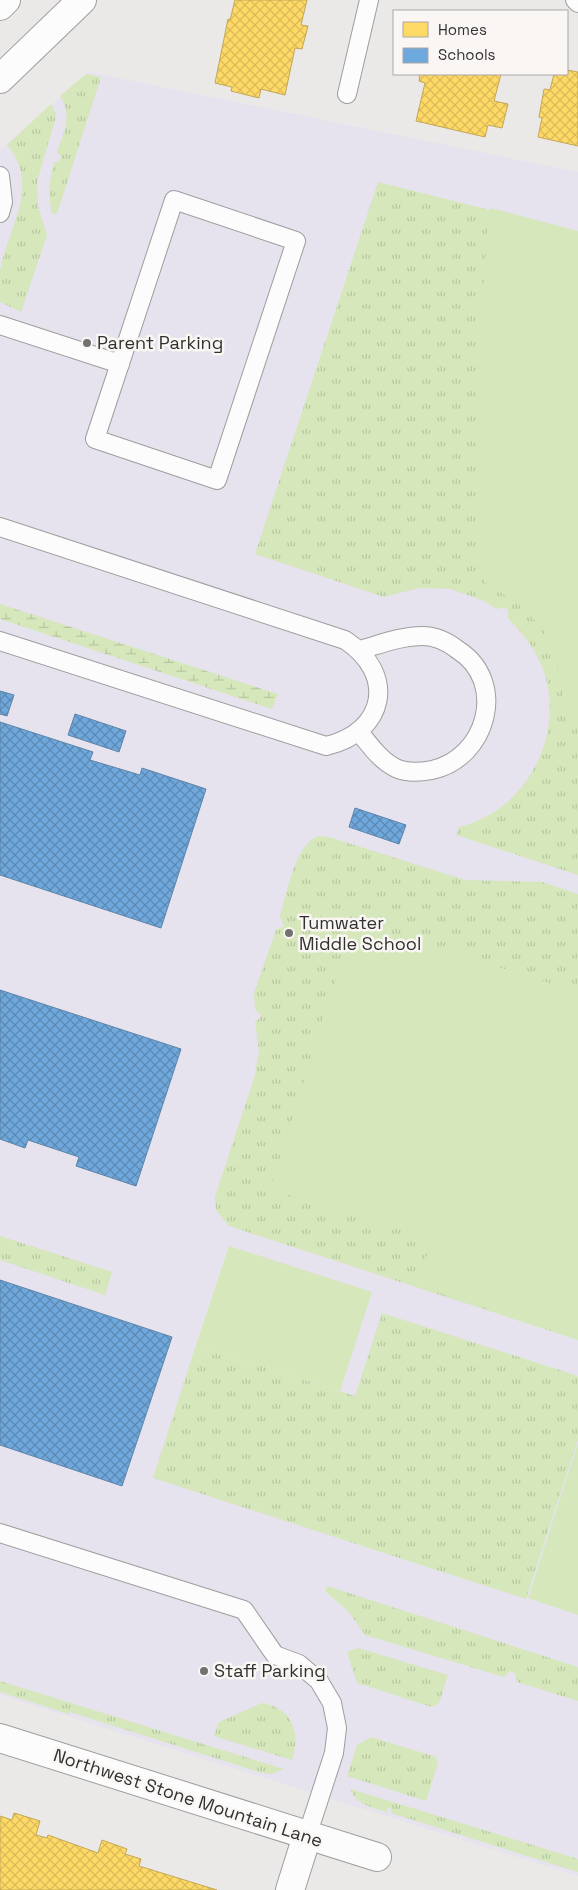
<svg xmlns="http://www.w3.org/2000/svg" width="578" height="1890" viewBox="0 0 578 1890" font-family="'Space Grotesk',sans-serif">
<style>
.industrial{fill:#e6e2ee}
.grass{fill:url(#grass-tufts)}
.wetland{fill:url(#wetland-marsh)}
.pitch{fill:#d5e7bb}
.homes{fill:url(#homes-cross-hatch);stroke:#c2a756}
.schools{fill:url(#schools-cross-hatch);stroke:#5d84a8}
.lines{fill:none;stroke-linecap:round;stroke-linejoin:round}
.service-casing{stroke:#9f9d9d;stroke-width:20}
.minor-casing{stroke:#9f9d9d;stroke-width:30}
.tertiary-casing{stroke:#9f9d9d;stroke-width:30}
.service{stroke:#fcfcfc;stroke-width:18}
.minor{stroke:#fcfcfc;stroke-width:28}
.tertiary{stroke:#fcfcfc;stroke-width:28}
.poi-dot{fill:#737170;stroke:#faf6f4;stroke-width:2}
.labels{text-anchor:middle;stroke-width:5;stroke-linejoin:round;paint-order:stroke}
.poi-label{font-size:18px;fill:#323130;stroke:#faf6f4;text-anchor:start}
.street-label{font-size:18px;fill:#323130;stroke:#faf6f4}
</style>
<defs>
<pattern id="grass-tufts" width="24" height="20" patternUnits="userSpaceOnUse" patternTransform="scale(1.25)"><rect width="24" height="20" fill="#d5e7bb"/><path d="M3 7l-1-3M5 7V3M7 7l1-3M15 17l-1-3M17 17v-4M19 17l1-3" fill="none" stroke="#b7c7a1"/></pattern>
<pattern id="wetland-marsh" width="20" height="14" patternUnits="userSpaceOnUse" patternTransform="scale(1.25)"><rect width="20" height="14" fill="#d5e7bb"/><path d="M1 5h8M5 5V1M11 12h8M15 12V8" fill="none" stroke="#b7c7a1"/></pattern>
<pattern id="homes-cross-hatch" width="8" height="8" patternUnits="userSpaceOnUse" patternTransform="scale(1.25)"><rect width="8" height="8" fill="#ffd966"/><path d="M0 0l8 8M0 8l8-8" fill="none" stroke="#dbbb59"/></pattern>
<pattern id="schools-cross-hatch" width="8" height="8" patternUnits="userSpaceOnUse" patternTransform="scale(1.25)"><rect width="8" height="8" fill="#6fa8dc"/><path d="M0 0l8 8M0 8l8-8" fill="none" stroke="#5c89b3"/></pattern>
</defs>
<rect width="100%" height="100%" fill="#ebe9e8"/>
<polygon class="industrial" points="89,72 578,172 578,1876 0,1695 0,150"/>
<g class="grass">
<path d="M 86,74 L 101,77 L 57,214 L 52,213 C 48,194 49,181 54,162 L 59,162 L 61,156 L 57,152 C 64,132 73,116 60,96 Z"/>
<path d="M 51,104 L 56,114 L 55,120 L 37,182 L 38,206 L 47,235 L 21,312 L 0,302 C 0,292 0,281 0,271 C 7,229 42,186 7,145 Z"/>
<path d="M 378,182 L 578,232 L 578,875 L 456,835 L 459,827 C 525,811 564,739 545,675 C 538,652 524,635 508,618 L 508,610 L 504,607 L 497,609 L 484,601 L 451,589 L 419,588 L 384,597 L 255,554 Z"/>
<path d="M 319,836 L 329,837 L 465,880 L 542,882 L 578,894 L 578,1340 L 229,1226 L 216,1210 L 215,1197 L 254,1078 L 259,1051 L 255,1022 L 262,1016 L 255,1009 L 254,993 L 276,930 L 284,926 L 280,916 C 287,893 295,843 319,836 Z"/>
<polygon points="0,1236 112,1272 105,1295 0,1260"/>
<polygon points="382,1313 578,1376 578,1439 526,1599 153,1478 196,1345 355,1396"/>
<polygon points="327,1586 578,1667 578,1701 517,1682 515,1673 510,1671 504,1677 365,1635 349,1612 325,1591"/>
<polygon points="358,1648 448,1675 439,1703 432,1707 357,1683 347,1652"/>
<polygon points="0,1681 274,1766 284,1769 272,1774 262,1773 70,1712 69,1714 0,1692"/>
<path d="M 262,1703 C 292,1708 301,1733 292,1760 L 214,1736 L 219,1722 Z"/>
<polygon points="371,1737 436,1757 438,1763 426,1801 347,1776 357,1745"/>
<path d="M 350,1789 L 578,1859 L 578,1872 L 391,1813 L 392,1809 L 388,1807 L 386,1812 C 371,1807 357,1805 350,1789 Z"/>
</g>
<polygon class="wetland" points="0,604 278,694 272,709 0,619"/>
<g class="pitch">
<path d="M 491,208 L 578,231 L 578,729 L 567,715 L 558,670 L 543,628 L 516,602 L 484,582 C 481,549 477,516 476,484 C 474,391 481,299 491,208 Z"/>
<polygon points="354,922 578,992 578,1338 415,1285 433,1240 270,1189"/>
<polygon points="229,1246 372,1292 340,1391 196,1345"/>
<polygon points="578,1443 578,1615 528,1598"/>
</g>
<g class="homes">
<polygon points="235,0 307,0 301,25 308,26 302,49 295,48 285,95 261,89 259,98 231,91 232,87 215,83 228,19 230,20"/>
<polygon points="567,70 578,72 578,146 538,137 542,118 539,117 544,89 550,90 554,74 567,74"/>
<polygon points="420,74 501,74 494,101 508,104 502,128 488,125 485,137 416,121 425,83 419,81"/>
<polygon points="14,1813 40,1821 36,1835 47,1838 48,1835 98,1853 102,1840 127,1849 125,1854 141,1859 139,1866 217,1890 0,1890 0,1816 12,1820"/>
</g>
<g class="schools">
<polygon points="0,691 14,695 7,716 0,714"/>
<polygon points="75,714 126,731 119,752 68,735"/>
<polygon points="0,722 93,752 90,760 140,775 142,768 206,789 161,928 0,875"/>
<polygon points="355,808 406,825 399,844 349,827"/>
<polygon points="0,990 181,1049 136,1186 76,1166 79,1157 28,1140 25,1148 0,1139"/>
<polygon points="0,1280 172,1337 122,1486 0,1445"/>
</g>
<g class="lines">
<defs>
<g id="service">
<polyline points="575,0 578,3"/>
<polyline points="347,94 369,0"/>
<polyline points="0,176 3,202 0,213"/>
<polygon points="174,200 296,241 217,480 95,439"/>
<polyline points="0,325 120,364"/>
<path d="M 0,527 L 345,640 C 397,674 386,732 326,746 L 0,641"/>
<path d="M 359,732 C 370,745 381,762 398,769 C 408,773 421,772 432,770 C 487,758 508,682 458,650 C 449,643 436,636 423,636 C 401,636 381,644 360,650"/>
<polyline points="0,1533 244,1610 275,1655 299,1664 319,1681 332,1703 337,1728 334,1753 307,1836"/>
</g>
<g id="minor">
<polyline points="0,1738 377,1857"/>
<polyline points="290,1890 307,1836"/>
</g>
<g id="tertiary">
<polyline points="0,6 6,0"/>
<polyline points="0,79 82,0"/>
</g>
</defs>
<use href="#service" class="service-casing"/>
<use href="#minor" class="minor-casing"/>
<use href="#tertiary" class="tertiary-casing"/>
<use href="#service" class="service"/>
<use href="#minor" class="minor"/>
<use href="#tertiary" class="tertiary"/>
</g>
<g class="poi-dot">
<circle cx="87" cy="343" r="5"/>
<circle cx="289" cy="933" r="5"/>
<circle cx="204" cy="1671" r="5"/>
</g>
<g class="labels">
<g class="poi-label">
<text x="97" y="349">Parent Parking</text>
<text x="299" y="929">Tumwater<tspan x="299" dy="21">Middle School</tspan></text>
<text x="214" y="1677">Staff Parking</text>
</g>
<g class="street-label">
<text transform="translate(188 1798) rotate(18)" y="6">Northwest Stone Mountain Lane</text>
</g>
</g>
<rect x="393" y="10" width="175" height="65" fill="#faf6f4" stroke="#aaa7a6"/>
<rect x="403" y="22" width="25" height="15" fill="#ffd966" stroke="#aaa7a6"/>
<text x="438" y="35" font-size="15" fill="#323130">Homes</text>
<rect x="403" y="48" width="25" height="15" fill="#6fa8dc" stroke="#aaa7a6"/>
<text x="438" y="60" font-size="15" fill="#323130">Schools</text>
</svg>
